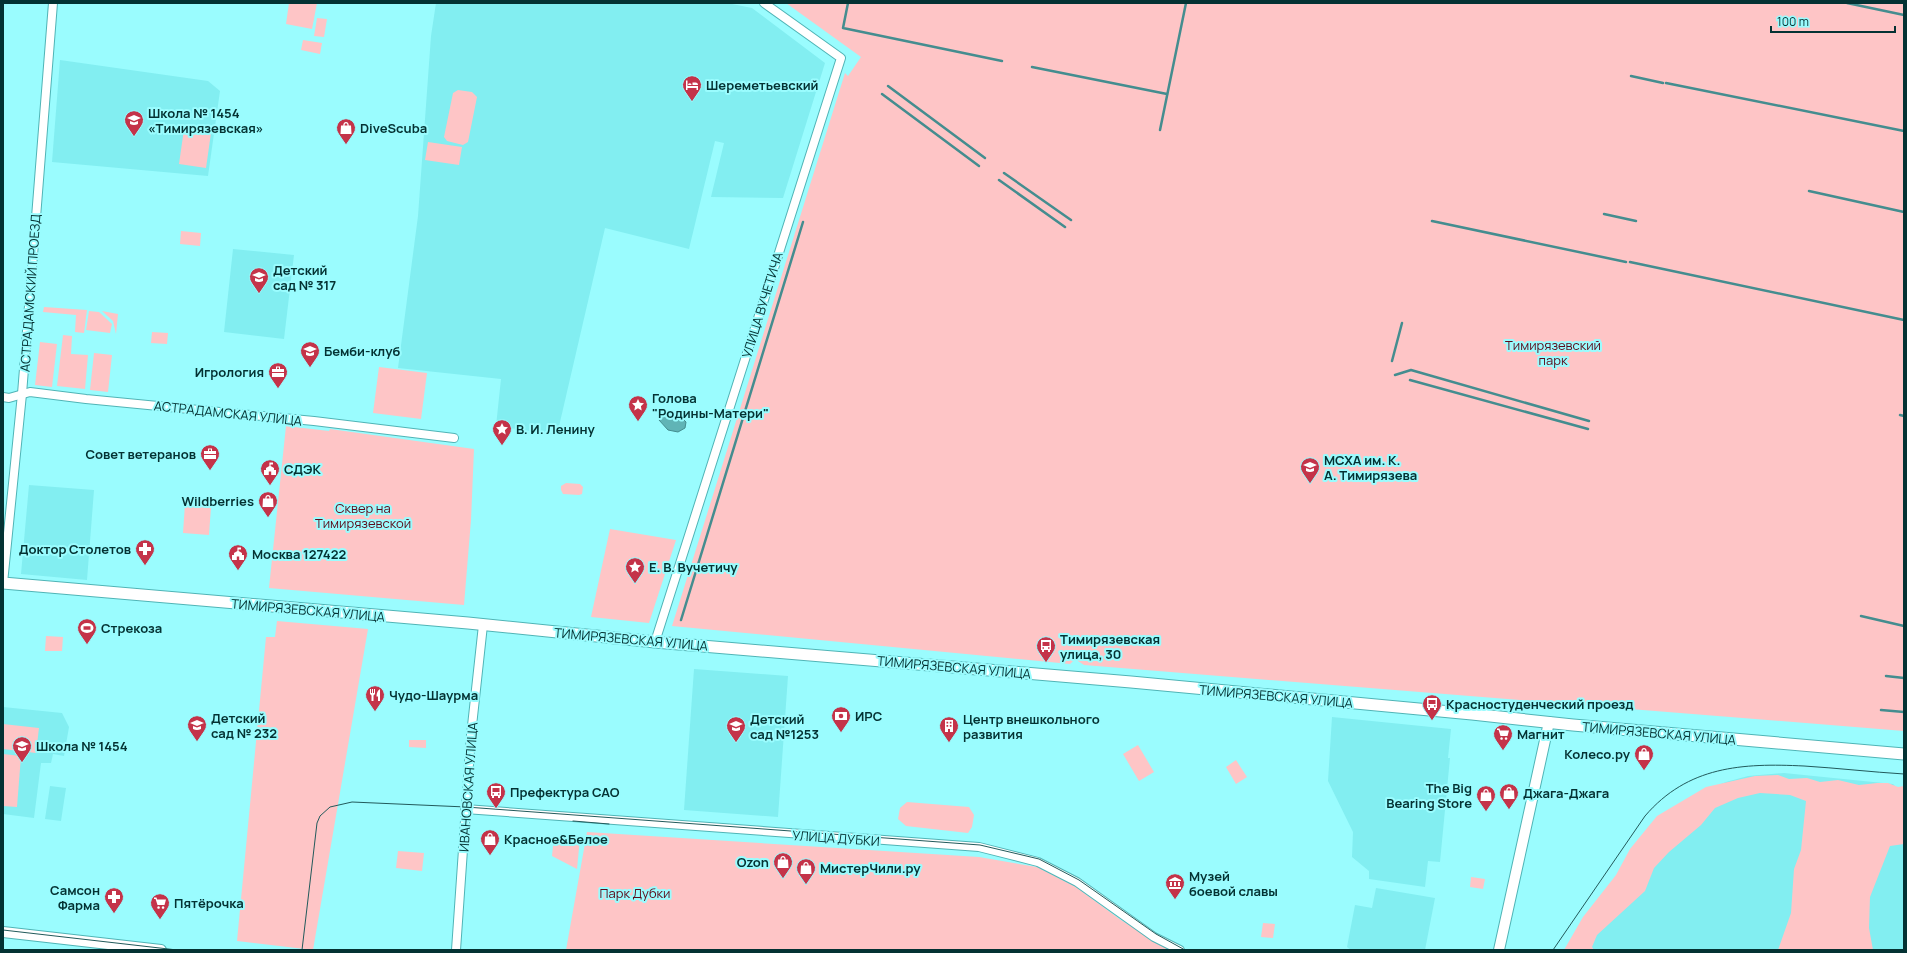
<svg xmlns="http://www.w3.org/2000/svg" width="1907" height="953" viewBox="0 0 1907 953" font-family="Manrope,sans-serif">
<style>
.built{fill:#82eef1}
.green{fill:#fec5c6}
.water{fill:#60b4b6;stroke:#448d8f}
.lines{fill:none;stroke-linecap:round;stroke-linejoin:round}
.stream{stroke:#448d8f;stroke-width:2.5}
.minor-casing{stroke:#50b4b6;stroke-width:10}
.tertiary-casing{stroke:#50b4b6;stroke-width:12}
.secondary-casing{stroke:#50b4b6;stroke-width:13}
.minor{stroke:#fff;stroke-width:8}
.tertiary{stroke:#fff;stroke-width:10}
.secondary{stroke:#fff;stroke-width:11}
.tram{stroke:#225a5b;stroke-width:1}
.labels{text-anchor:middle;stroke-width:4;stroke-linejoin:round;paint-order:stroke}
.poi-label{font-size:13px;font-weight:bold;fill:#043233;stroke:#9afcfe;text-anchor:start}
.street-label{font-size:13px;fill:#043233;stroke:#9afcfe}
.park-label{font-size:13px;fill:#5c0b1a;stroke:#9afcfe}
</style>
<rect width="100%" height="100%" fill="#9afcfe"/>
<g class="built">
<polygon points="436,3 727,3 752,8 825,63 783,198 711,197 724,143 715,141 689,249 605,228 557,435 496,426 501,379 398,368 418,216 431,36"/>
<polygon points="60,60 208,81 220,91 208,176 52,162"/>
<polygon points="233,249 294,255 284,339 224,332"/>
<polygon points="29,485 94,490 87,580 21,574"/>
<polygon points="694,669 788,676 778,817 684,810"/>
<polygon points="3,707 62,713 69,727 64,756 53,754 51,763 41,763 34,818 3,814"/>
<polygon points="1332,717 1451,729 1448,758 1450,758 1440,862 1428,861 1425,887 1369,879 1369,871 1352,857 1353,832 1328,781"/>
<polygon points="1784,773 1893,784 1896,787 1904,788 1904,950 1568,950 1708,789 1726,782 1748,776"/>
<polygon points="50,786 66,788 61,821 45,819"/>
<polygon points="1376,888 1435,898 1425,950 1351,950 1347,947 1355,905 1372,908"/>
</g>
<g class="green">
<polygon points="289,3 317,3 312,29 286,24"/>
<polygon points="786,3 1904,3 1904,731 1084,665 1078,661 1073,661 1070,664 672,626 845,73 848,76 861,57"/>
<polygon points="317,18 327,19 324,37 314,36"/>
<polygon points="303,40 322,43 320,54 301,50"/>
<polygon points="458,90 472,92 477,97 468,142 463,145 447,141 444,137 453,93"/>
<polygon points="184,129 211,133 206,168 179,164"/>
<polygon points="428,142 462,147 459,165 425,160"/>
<polygon points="181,231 201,233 200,246 180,244"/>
<polygon points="44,307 87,310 84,333 75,332 76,315 43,312"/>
<polygon points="89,311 99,312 112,324 110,333 86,330"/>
<polygon points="102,311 118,314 116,334 113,321"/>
<polygon points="152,332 168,333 167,344 151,343"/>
<polygon points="63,335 72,336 71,354 88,355 85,389 57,386"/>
<polygon points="40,342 57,344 52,387 35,385"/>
<polygon points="94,353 112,355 108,392 90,390"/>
<polygon points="379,367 427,373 421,419 373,413"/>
<polygon points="286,426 329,431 330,429 474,449 471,520 464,605 269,588"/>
<polygon points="566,483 580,484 583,487 582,494 579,495 563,494 561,490 561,486"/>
<polygon points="185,504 211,507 209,535 183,533"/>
<polygon points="610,529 676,540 649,623 591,617"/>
<polygon points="277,621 368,629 313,950 237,941 266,637 275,637"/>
<polygon points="46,636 63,637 62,651 45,651"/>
<polygon points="3,724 39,728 36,753 3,749"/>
<polygon points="409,740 426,740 426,748 409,747"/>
<polygon points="1138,745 1154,772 1139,781 1123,754"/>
<polygon points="3,754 21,756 17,807 3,806"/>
<polygon points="1236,760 1247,777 1236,784 1226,767"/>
<polygon points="1778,775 1789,779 1807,778 1820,782 1838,780 1859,785 1877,783 1888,783 1898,787 1904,786 1904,844 1890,846 1870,897 1869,928 1873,950 1778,950 1791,913 1794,869 1801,850 1806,801 1790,795 1760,793 1738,798 1715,808 1701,825 1669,852 1654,868 1645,891 1597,935 1592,947 1594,950 1564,950 1583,917 1616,875 1630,849 1657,816 1706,787 1755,776"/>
<polygon points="907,802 969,807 974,815 972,827 968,833 906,826 898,819 900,808"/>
<polygon points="587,832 979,857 1037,867 1076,887 1121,920 1170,950 566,950"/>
<polygon points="554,836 580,838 577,869 552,856"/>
<polygon points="398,851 424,853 422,871 396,868"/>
<polygon points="1471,877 1485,879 1483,889 1470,887"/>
<polygon points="1263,923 1275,924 1273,938 1261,937"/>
</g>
<polygon class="water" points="672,411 680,416 686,422 685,428 678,432 668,430 659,420 660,416 665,413"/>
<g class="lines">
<g class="stream">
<polyline points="848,3 843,28 1002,61"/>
<polyline points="1847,3 1904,15"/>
<polyline points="1032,67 1167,94"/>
<polyline points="1631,76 1663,83"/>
<polyline points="1666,83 1904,131"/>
<polyline points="888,86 985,158"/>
<polyline points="882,94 979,166"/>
<polyline points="1160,130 1186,3"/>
<polyline points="1004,173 1071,220"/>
<polyline points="999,180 1065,227"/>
<polyline points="1809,191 1904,212"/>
<polyline points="1604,214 1636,221"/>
<polyline points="1432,221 1626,262"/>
<polyline points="1630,262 1904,320"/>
<polyline points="1392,361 1402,323"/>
<polyline points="1395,375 1411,370 1589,421"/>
<polyline points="1410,380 1588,429"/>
<polyline points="1900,415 1904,416"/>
<polyline points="1861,616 1904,626"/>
<polyline points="681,620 803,222"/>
<polyline points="1886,676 1904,678"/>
<polyline points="1881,710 1904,712"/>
</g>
<defs>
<g id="minor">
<polyline points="3,397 9,398 30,392 86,399 314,421 454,438"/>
<polyline points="3,583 22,394 53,3"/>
<polyline points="655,642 841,58 764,3"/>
<polyline points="465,809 979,847 1038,862 1077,882 1154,937 1180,950"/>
<polyline points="456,950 471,735 483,625"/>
</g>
<g id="tertiary">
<polyline points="3,932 161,950"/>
<polyline points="1499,950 1549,722"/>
</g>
<polyline id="secondary" points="3,583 468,623 655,642 1131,682 1472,714 1573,725 1904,754"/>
</defs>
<use href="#minor" class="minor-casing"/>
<use href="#tertiary" class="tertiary-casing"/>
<use href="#secondary" class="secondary-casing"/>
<use href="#minor" class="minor"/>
<use href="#tertiary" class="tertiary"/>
<use href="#secondary" class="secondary"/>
<g class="tram">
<polyline points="573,821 609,824"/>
<polyline points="3,930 177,950"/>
<polyline points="302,950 317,823 320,816 330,807 352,802 466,807 980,845 1039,859 1079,880 1156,934 1185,950"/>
<path d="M 1553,950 L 1645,816 C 1688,766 1742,763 1804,766 C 1837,768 1871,772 1904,774"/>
</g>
</g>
<defs>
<symbol id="hotel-pin" viewBox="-11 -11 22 30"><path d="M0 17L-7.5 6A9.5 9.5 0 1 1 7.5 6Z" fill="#c43349" stroke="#9afcfe"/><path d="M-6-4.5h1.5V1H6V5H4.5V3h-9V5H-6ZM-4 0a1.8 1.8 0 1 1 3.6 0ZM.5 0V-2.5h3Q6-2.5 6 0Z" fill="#fff"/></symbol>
<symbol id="school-pin" viewBox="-11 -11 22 30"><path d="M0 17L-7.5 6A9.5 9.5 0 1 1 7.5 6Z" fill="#c43349" stroke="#9afcfe"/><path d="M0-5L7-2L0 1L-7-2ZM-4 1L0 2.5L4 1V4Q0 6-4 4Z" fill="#fff"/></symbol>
<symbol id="shop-pin" viewBox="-11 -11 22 30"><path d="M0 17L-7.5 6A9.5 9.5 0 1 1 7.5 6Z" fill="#c43349" stroke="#9afcfe"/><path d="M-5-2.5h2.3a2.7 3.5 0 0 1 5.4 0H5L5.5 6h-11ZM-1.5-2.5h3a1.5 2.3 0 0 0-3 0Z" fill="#fff"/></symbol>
<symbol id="office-pin" viewBox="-11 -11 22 30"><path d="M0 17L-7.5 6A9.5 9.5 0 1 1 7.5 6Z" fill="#c43349" stroke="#9afcfe"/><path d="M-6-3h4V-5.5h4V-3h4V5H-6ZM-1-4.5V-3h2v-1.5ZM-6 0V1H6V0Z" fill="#fff"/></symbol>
<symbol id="sight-pin" viewBox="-11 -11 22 30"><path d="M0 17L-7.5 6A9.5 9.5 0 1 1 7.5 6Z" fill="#c43349" stroke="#9afcfe"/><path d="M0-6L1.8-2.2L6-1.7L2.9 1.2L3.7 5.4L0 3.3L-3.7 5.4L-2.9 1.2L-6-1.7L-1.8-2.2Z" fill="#fff"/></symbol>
<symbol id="university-pin" viewBox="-11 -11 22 30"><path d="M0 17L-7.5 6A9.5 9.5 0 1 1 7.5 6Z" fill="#c43349" stroke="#9afcfe"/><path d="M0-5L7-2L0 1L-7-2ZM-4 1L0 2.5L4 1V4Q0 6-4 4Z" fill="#fff"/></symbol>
<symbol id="civic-pin" viewBox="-11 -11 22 30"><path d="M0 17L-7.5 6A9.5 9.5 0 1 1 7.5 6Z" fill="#c43349" stroke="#9afcfe"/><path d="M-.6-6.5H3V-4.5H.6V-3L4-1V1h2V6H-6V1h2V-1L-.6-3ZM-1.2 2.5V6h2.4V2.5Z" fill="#fff"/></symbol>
<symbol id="pharmacy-pin" viewBox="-11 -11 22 30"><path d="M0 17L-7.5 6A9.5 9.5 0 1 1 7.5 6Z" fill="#c43349" stroke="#9afcfe"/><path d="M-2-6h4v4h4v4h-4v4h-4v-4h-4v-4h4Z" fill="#fff"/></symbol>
<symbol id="stadium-pin" viewBox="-11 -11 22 30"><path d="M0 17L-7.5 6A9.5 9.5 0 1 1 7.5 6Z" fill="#c43349" stroke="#9afcfe"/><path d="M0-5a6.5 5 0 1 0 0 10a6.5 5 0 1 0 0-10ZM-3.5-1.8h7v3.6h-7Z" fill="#fff"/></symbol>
<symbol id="bus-pin" viewBox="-11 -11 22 30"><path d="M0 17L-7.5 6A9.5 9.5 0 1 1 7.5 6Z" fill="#c43349" stroke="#9afcfe"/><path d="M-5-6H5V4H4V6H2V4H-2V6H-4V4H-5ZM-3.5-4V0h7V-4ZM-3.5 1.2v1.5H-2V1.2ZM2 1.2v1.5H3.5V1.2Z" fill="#fff"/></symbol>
<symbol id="restaurant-pin" viewBox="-11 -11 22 30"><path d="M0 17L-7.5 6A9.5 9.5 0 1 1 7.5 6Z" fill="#c43349" stroke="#9afcfe"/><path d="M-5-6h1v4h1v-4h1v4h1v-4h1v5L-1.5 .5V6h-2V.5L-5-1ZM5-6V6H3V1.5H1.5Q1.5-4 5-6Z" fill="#fff"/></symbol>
<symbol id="bank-pin" viewBox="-11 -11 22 30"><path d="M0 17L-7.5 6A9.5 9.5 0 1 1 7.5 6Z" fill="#c43349" stroke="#9afcfe"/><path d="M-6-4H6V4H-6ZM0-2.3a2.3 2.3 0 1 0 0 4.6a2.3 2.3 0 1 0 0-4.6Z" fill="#fff"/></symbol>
<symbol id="building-pin" viewBox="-11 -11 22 30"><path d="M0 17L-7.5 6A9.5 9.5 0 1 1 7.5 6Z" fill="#c43349" stroke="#9afcfe"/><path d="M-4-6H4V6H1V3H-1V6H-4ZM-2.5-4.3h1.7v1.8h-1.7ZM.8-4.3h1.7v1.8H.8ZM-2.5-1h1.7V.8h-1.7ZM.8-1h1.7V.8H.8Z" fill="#fff"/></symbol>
<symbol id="supermarket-pin" viewBox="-11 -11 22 30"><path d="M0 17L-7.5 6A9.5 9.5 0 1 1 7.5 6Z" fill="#c43349" stroke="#9afcfe"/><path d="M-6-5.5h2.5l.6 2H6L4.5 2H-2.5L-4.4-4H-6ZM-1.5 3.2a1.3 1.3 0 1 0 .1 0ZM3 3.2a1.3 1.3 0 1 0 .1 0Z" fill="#fff"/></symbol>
<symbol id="museum-pin" viewBox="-11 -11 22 30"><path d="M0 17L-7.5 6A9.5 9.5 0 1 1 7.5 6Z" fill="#c43349" stroke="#9afcfe"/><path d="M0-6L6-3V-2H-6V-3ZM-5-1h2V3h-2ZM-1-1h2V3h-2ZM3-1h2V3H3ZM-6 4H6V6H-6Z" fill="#fff"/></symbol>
</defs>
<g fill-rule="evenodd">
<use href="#hotel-pin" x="681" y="74" width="22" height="30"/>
<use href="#school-pin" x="123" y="109" width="22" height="30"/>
<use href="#shop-pin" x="335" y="117" width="22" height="30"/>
<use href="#school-pin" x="248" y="266" width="22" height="30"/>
<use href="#school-pin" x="299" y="340" width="22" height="30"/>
<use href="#office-pin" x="267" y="361" width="22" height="30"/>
<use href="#sight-pin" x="627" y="394" width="22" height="30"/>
<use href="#sight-pin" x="491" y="418" width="22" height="30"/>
<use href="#office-pin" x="199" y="443" width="22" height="30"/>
<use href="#university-pin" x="1299" y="456" width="22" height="30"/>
<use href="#civic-pin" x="259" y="458" width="22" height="30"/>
<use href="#shop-pin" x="257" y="490" width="22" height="30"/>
<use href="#pharmacy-pin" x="134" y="538" width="22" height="30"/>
<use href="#civic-pin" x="227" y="543" width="22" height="30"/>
<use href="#sight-pin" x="624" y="556" width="22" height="30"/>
<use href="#stadium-pin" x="76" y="617" width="22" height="30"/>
<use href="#bus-pin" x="1035" y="635" width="22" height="30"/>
<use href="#restaurant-pin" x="364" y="684" width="22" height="30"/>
<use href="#bus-pin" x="1421" y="693" width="22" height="30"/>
<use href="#bank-pin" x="830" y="705" width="22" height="30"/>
<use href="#school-pin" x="186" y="714" width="22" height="30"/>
<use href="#school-pin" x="725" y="715" width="22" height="30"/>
<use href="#building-pin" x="938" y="715" width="22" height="30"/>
<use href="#supermarket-pin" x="1492" y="723" width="22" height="30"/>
<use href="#school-pin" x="11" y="735" width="22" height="30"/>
<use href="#shop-pin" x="1633" y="743" width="22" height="30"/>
<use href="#bus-pin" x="485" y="781" width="22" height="30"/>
<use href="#shop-pin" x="1498" y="782" width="22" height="30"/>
<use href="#shop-pin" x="1475" y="784" width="22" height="30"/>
<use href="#shop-pin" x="479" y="828" width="22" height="30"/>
<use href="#shop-pin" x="772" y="851" width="22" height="30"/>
<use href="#shop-pin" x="795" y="857" width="22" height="30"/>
<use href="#museum-pin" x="1164" y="872" width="22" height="30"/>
<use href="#pharmacy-pin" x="103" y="886" width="22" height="30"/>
<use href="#supermarket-pin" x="149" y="892" width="22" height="30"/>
</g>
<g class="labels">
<g class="poi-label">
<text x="706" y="90">Шереметьевский</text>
<text x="148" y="118">Школа № 1454<tspan x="148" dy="15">«Тимирязевская»</tspan></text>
<text x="360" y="133">DiveScuba</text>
<text x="273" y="275">Детский<tspan x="273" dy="15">сад № 317</tspan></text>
<text x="324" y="356">Бемби-клуб</text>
<text x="264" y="377" text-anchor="end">Игрология</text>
<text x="652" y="403">Голова<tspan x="652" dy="15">"Родины-Матери"</tspan></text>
<text x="516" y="434">В. И. Ленину</text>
<text x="196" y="459" text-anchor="end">Совет ветеранов</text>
<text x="1324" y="465">МСХА им. К.<tspan x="1324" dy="15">А. Тимирязева</tspan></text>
<text x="284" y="474">СДЭК</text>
<text x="254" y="506" text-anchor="end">Wildberries</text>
<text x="131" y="554" text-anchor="end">Доктор Столетов</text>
<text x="252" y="559">Москва 127422</text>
<text x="649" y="572">Е. В. Вучетичу</text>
<text x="101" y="633">Стрекоза</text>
<text x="1060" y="644">Тимирязевская<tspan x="1060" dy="15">улица, 30</tspan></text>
<text x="389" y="700">Чудо-Шаурма</text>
<text x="1446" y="709">Красностуденческий проезд</text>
<text x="855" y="721">ИРС</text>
<text x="211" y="723">Детский<tspan x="211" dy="15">сад № 232</tspan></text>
<text x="750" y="724">Детский<tspan x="750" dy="15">сад №1253</tspan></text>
<text x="963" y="724">Центр внешкольного<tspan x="963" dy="15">развития</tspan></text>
<text x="1517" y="739">Магнит</text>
<text x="36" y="751">Школа № 1454</text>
<text x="1630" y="759" text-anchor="end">Колесо.ру</text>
<text x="1472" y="793" text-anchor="end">The Big<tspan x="1472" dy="15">Bearing Store</tspan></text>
<text x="510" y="797">Префектура САО</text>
<text x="1523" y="798">Джага-Джага</text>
<text x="504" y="844">Красное&amp;Белое</text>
<text x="769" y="867" text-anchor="end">Ozon</text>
<text x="820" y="873">МистерЧили.ру</text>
<text x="1189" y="881">Музей<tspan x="1189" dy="15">боевой славы</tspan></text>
<text x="100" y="895" text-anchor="end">Самсон<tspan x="100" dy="15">Фарма</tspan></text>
<text x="174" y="908">Пятёрочка</text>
</g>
<g class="street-label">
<text transform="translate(30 293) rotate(-86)" y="5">АСТРАДАМСКИЙ ПРОЕЗД</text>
<text transform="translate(762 305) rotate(-73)" y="5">УЛИЦА ВУЧЕТИЧА</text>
<text transform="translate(228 413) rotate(6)" y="5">АСТРАДАМСКАЯ УЛИЦА</text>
<text transform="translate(308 610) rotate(5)" y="5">ТИМИРЯЗЕВСКАЯ УЛИЦА</text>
<text transform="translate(631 639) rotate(5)" y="5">ТИМИРЯЗЕВСКАЯ УЛИЦА</text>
<text transform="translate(954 667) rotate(5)" y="5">ТИМИРЯЗЕВСКАЯ УЛИЦА</text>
<text transform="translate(1276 696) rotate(5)" y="5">ТИМИРЯЗЕВСКАЯ УЛИЦА</text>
<text transform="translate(1659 733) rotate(5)" y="5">ТИМИРЯЗЕВСКАЯ УЛИЦА</text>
<text transform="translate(468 787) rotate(-86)" y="5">ИВАНОВСКАЯ УЛИЦА</text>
<text transform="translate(836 838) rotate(4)" y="5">УЛИЦА ДУБКИ</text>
</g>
<g class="park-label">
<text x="1553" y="350">Тимирязевский<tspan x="1553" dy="15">парк</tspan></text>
<text x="363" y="513">Сквер на<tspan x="363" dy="15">Тимирязевской</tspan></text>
<text x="635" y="898">Парк Дубки</text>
</g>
</g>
<rect width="1907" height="953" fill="none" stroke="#043233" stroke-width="8"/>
<path d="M1771 26v6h124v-6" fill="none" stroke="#043233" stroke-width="2"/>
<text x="1777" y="26" font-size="12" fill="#043233" stroke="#9afcfe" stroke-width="3" paint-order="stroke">100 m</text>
</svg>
